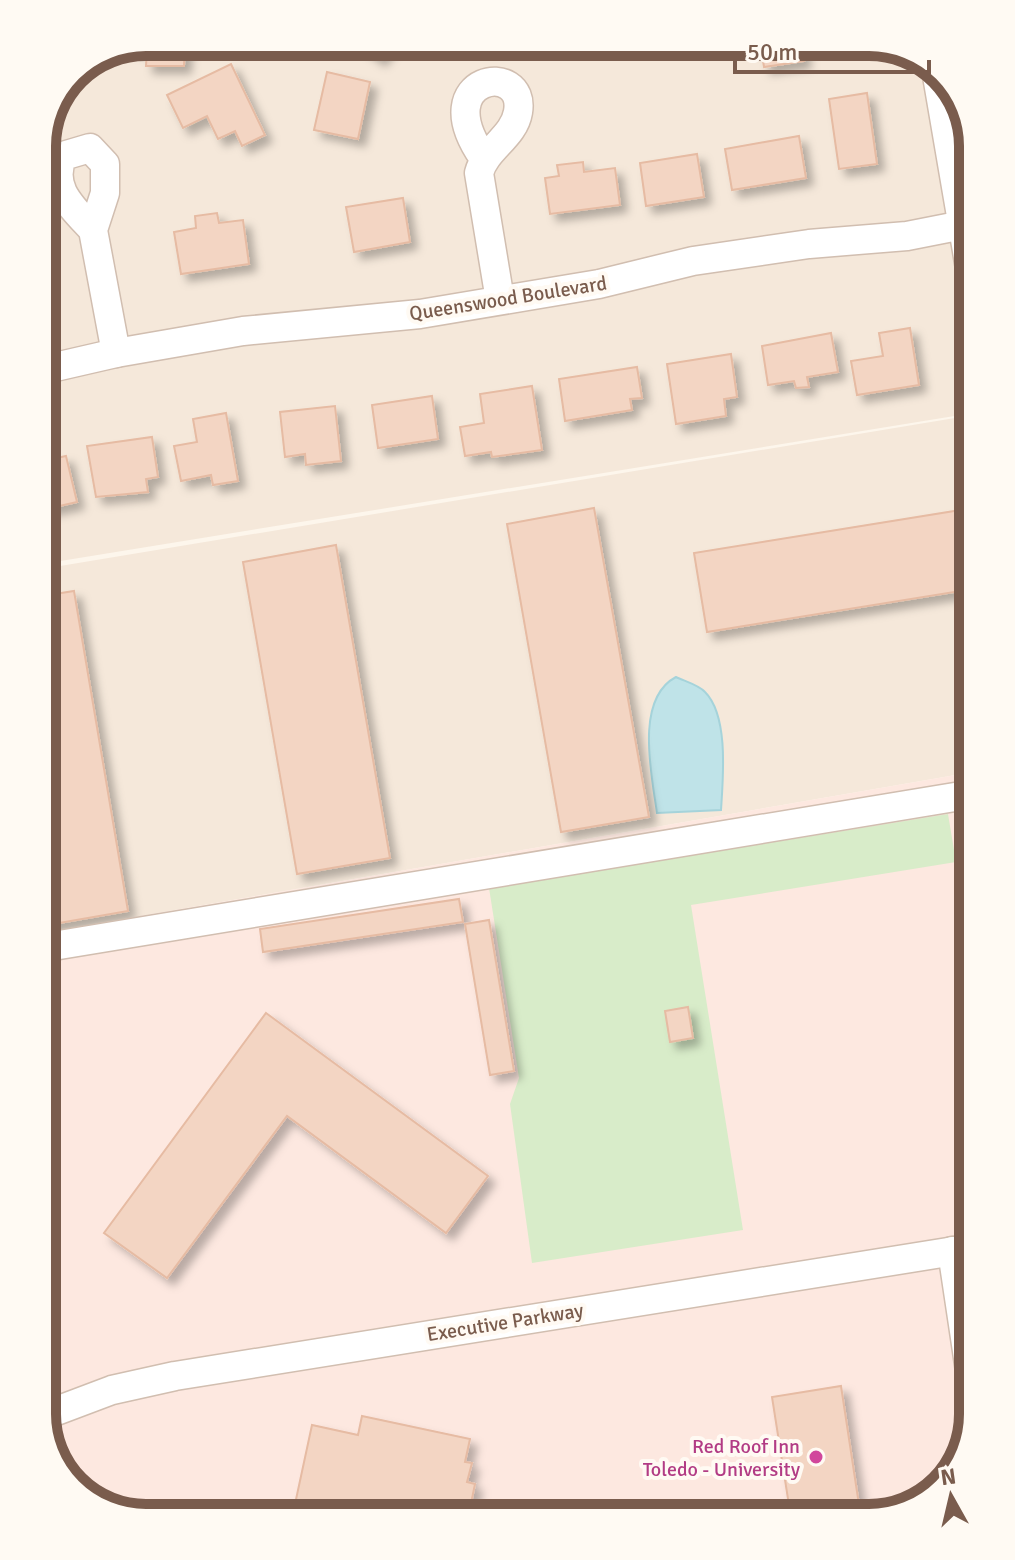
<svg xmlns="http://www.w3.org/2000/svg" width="1015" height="1560" viewBox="0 0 1015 1560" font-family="Signika,sans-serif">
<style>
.residential{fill:#f5e8da}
.commercial{fill:#fde8e0}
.green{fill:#d8ecc9}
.water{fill:#bfe3e8;stroke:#a5d3da;stroke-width:2}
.building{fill:#f3d5c3;stroke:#e6bba3;stroke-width:2;filter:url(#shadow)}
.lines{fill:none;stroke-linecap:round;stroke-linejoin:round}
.minor-casing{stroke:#d1beb0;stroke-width:31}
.minor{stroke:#fff;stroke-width:28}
.hotel-dot{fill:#d1479c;stroke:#fffaf3;stroke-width:3}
.labels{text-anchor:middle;stroke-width:8;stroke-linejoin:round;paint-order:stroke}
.street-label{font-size:20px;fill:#7a5c4d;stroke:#fffaf3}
.hotel-label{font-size:20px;fill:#b23c85;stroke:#fffaf3;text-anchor:end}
.rim{fill:none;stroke:#7a5c4d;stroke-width:10}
</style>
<defs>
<filter id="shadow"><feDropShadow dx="7" dy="7" stdDeviation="4" flood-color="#0004"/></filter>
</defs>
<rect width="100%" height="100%" fill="#fdf6ec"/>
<g class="residential">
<polygon points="146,42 876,42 926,59 962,100 973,146 973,413 42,564 42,139 77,68"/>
<polygon points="973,415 973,772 42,933 42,569"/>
</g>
<polygon class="commercial" points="973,772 973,1420 956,1471 915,1507 869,1518 140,1518 89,1501 53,1460 42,1414 42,933"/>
<polygon class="green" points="948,814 956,862 691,905 743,1230 532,1263 510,1104 519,1078 489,888"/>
<path class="water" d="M 676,677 C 684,681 699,685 705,692 C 729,716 723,778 721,810 L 657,813 C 652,776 634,699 676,677 Z"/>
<g class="building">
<polygon points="146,42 185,42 184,66 146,66 147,48 130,48"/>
<polygon points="355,42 391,42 379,59"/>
<polygon points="760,42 801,42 804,61 764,67"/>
<polygon points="231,64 265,135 242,146 235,131 218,139 207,116 183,128 167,95"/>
<polygon points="327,72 370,82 358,139 314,130"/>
<polygon points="867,93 877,164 839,169 829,99"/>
<polygon points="799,136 806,178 732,190 725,149"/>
<polygon points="697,154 704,197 646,206 640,163"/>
<polygon points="583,162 584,172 615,168 620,205 550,214 545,178 559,176 557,165"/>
<polygon points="403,198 410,242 354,252 346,207"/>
<polygon points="217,213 219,223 243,220 249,264 181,274 174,232 196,228 195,216"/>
<polygon points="910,328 919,385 857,395 851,361 883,356 879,333"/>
<polygon points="831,333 838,372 807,377 809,387 796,388 794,381 768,385 762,346"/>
<polygon points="731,354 737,397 724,399 726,416 676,424 667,364"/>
<polygon points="637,367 642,398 630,399 632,410 565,421 559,379"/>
<polygon points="532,386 542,450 492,457 491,452 465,456 460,427 484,423 480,394"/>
<polygon points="432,396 438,439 378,448 372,405"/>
<polygon points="335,406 341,461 306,465 305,454 285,457 280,412"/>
<polygon points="226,413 238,481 213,485 211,475 181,481 174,446 197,442 193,419"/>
<polygon points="152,437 158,477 146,479 148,492 96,497 87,446"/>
<polygon points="66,456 77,502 42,510 42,461"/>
<polygon points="594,508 649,817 561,832 507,524"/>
<polygon points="973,508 973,589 707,632 694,553"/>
<polygon points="336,545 390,858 297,874 243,562"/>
<polygon points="74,591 128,911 42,926 42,596"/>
<polygon points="459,899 463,922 263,952 260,929"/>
<polygon points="489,920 514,1071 490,1075 465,924"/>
<polygon points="688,1007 693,1038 670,1042 665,1011"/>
<polygon points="266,1013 488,1176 446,1233 287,1116 167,1278 104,1233"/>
<polygon points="841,1386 861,1518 791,1518 772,1397"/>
<polygon points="362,1416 470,1439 465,1462 472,1463 467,1482 475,1484 468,1518 292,1518 312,1425 358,1435"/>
</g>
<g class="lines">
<defs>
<g id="minor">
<polyline points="936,70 973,286"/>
<path d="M 483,157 C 426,75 527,60 518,112 C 514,137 485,149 479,173 L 500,300"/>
<path d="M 93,230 C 73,208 48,187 63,156 L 90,148 L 105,164 L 105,193 L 93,230 L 116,353"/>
<polyline points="42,370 116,353 243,331 420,314 599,284 693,261 809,244 907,236 973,223"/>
<polyline points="47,947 973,794"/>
<polyline points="952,1251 973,1391"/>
<polyline points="43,1416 112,1390 175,1376 973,1248"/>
</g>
</defs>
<use href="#minor" class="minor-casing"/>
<use href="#minor" class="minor"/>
</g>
<circle class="hotel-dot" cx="816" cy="1457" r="8"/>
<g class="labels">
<g class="street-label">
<text transform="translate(508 298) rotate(-9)" y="7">Queenswood Boulevard</text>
<text transform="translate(505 1322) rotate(-9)" y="7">Executive Parkway</text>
</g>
<g class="hotel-label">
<text x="800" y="1453">Red Roof Inn<tspan x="800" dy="23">Toledo - University</tspan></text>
</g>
</g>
<path d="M0 0H1015V1560H0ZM146 56H869A90 90 0 0 1 959 146V1414A90 90 0 0 1 869 1504H146A90 90 0 0 1 56 1414V146A90 90 0 0 1 146 56Z" fill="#fffaf3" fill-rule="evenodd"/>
<path class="rim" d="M146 56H869A90 90 0 0 1 959 146V1414A90 90 0 0 1 869 1504H146A90 90 0 0 1 56 1414V146A90 90 0 0 1 146 56Z"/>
<g transform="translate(951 1496) rotate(352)" stroke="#fffaf3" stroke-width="6" paint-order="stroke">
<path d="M0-6L14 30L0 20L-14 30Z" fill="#7a5c4d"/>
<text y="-12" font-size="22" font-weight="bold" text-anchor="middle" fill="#7a5c4d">N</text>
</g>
<path d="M735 60v12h194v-12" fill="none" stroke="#7a5c4d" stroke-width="4"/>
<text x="747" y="60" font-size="24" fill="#7a5c4d" stroke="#fffaf3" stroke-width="6" paint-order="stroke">50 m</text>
</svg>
